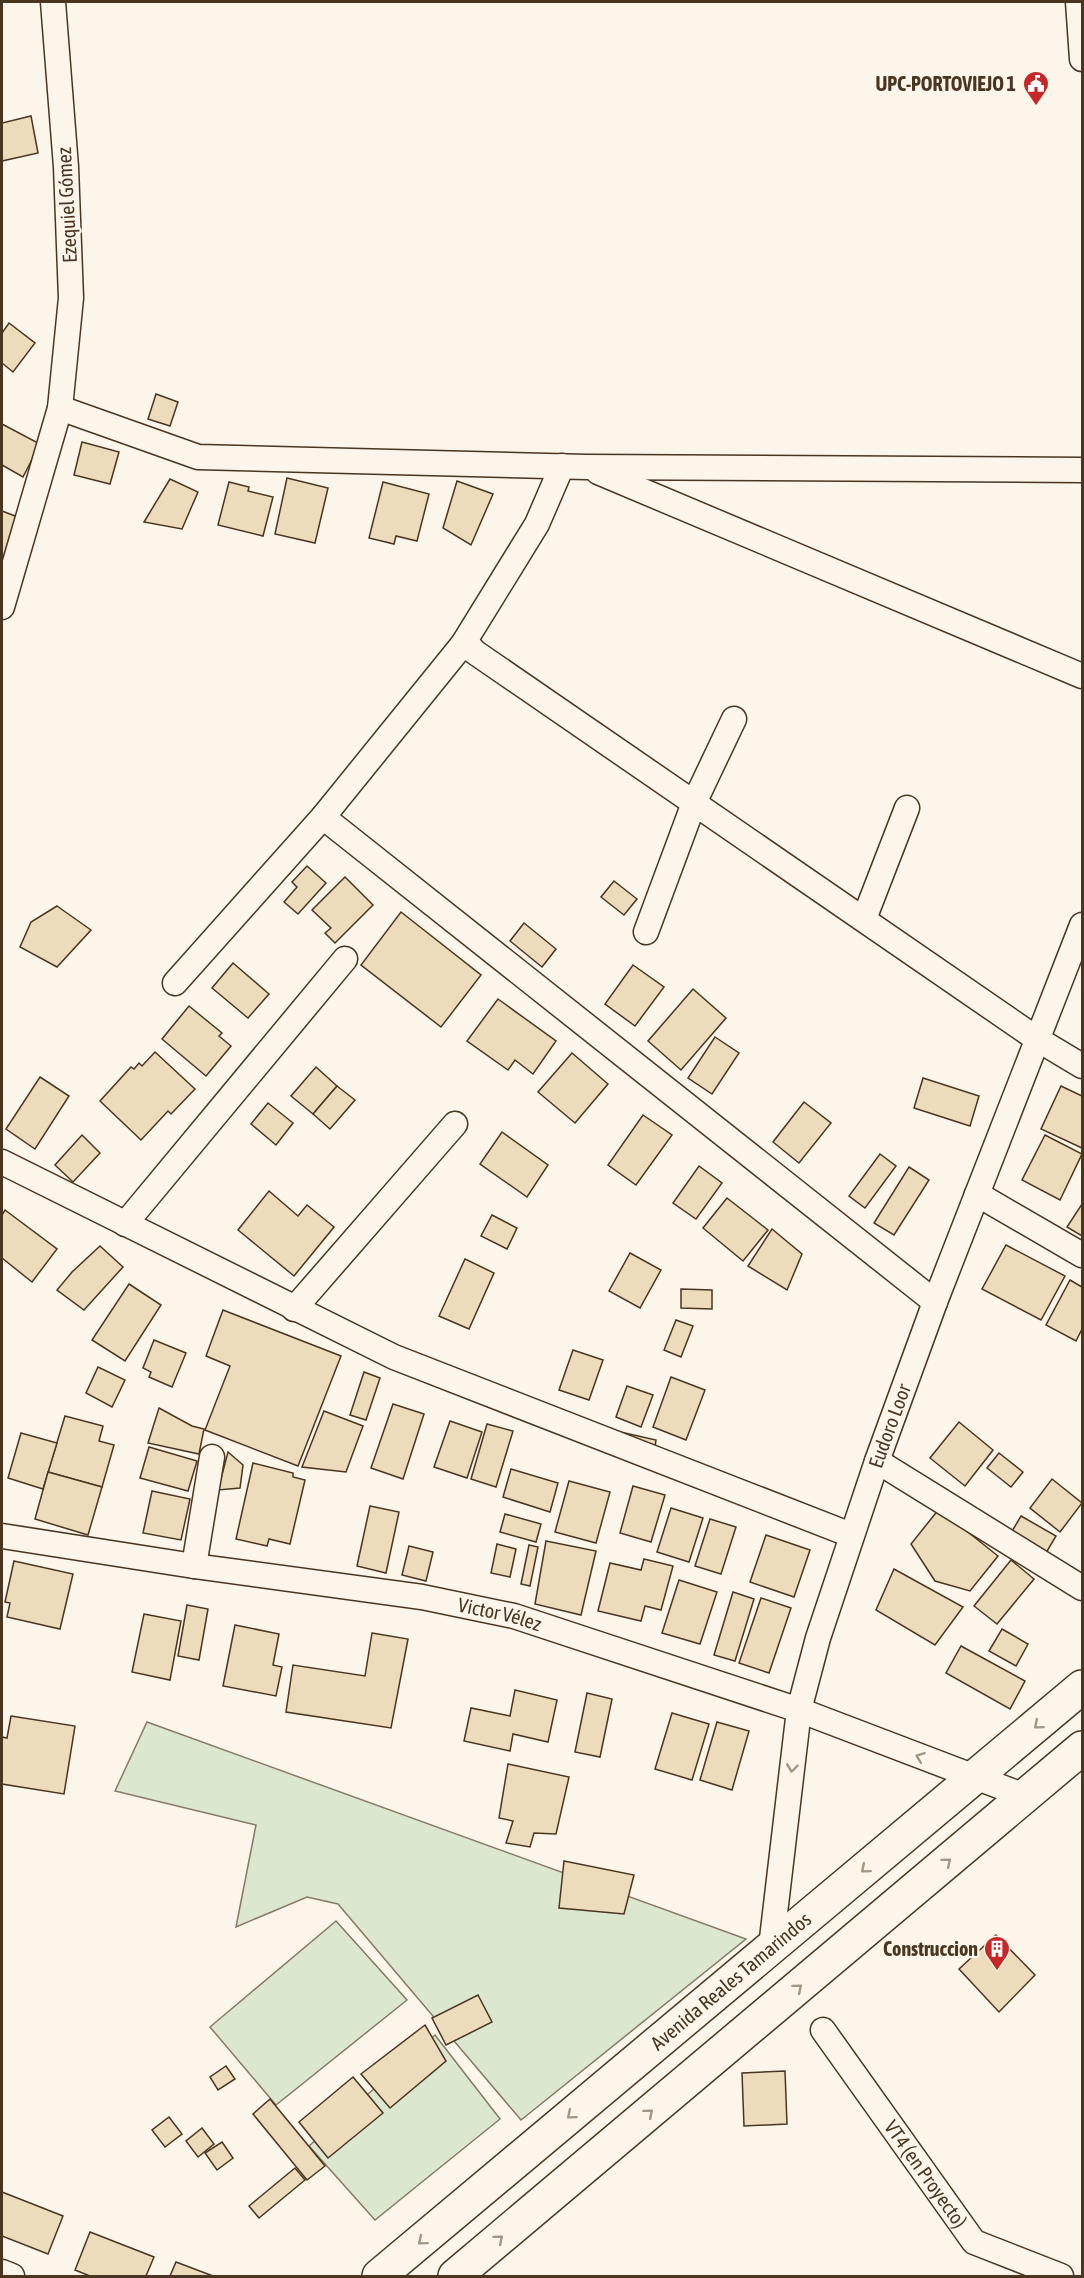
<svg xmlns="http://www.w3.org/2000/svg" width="1084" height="2278" viewBox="0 0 1084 2278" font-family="'Asap Condensed',sans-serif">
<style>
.green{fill:#dce7d0;stroke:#887966;stroke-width:1.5}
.building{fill:#ecdcbc;stroke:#4a3520;stroke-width:1.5}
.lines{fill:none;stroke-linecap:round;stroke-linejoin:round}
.minor-casing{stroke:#4a3520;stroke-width:27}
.secondary-casing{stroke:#4a3520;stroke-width:36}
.minor{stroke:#fbf6e9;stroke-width:24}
.secondary{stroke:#fbf6e9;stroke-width:33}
.oneway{stroke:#a29684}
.labels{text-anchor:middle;stroke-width:4.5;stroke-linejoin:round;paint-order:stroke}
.poi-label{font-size:20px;font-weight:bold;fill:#4a3520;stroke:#fbf6e9;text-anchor:end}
.street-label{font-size:20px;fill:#4a3520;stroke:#fbf6e9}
</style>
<rect width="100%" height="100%" fill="#fbf6e9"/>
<g class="green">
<polygon points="147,1722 746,1939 521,2120 338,1904 307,1897 236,1927 256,1825 115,1791"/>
<polygon points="336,1921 407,2000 276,2105 210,2027"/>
<polygon points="435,2035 500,2119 375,2220 309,2146"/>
</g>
<g class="building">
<polygon points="31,116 38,153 2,161 2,123"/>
<polygon points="9,323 35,343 13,372 2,363 2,333"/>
<polygon points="156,394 178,402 170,426 148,419"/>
<polygon points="2,424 40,444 23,477 2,465"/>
<polygon points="82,442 119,452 110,484 74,475"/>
<polygon points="287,478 328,488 315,543 275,534"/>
<polygon points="170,479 198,492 182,529 144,522"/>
<polygon points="457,481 493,494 471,545 443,528"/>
<polygon points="229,482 249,487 248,491 273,497 263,536 218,525"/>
<polygon points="383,482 429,494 417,541 396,536 394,544 369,538"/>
<polygon points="2,511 23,519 7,560 2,557"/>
<polygon points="307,866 326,883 298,914 284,902 297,887 292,882"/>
<polygon points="345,877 373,905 335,943 325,933 331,928 312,910"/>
<polygon points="614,881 637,899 624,915 601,897"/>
<polygon points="57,906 91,930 57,967 20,947 31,922"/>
<polygon points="401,912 481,975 441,1027 361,965"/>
<polygon points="524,923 556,949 542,967 510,941"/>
<polygon points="233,963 269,994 248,1018 212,988"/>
<polygon points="633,965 664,987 635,1026 605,1004"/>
<polygon points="693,989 726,1018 681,1070 648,1041"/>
<polygon points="498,999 556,1041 533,1074 515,1060 508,1070 467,1041"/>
<polygon points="189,1006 222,1033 219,1036 231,1046 206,1076 162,1039"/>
<polygon points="715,1037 739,1053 712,1094 688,1078"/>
<polygon points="155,1052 195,1089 171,1114 168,1111 141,1140 100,1101 131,1067 134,1069 139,1063 142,1066"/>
<polygon points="572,1053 608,1084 575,1123 538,1092"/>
<polygon points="316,1067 337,1086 313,1114 291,1096"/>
<polygon points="40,1077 69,1096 35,1149 6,1129"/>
<polygon points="923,1078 979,1096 970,1126 914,1108"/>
<polygon points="337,1086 355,1100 330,1129 313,1114"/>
<polygon points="1061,1086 1082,1096 1082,1148 1041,1129"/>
<polygon points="804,1102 831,1123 799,1163 773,1142"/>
<polygon points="268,1103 293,1123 276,1145 251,1124"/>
<polygon points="643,1115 672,1135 636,1185 608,1165"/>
<polygon points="502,1132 548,1165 527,1197 480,1164"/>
<polygon points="82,1135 100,1153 73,1182 55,1165"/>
<polygon points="1045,1135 1082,1154 1060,1200 1022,1180"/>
<polygon points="880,1154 896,1166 865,1208 849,1196"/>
<polygon points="699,1166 722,1183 696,1219 673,1203"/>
<polygon points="909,1167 929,1180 894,1235 874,1223"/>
<polygon points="269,1191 298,1216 307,1205 334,1227 294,1276 238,1230"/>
<polygon points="727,1198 768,1230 743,1261 703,1228"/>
<polygon points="1082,1204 1082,1236 1067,1227"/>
<polygon points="5,1210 57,1249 32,1282 2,1258 2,1215"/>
<polygon points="492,1215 517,1228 507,1249 481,1236"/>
<polygon points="772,1229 802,1254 787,1290 748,1266"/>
<polygon points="1006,1245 1065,1276 1041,1320 982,1289"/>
<polygon points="100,1246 123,1267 84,1310 57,1290 72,1272"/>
<polygon points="630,1253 661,1270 640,1308 609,1291"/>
<polygon points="465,1259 494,1273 469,1329 439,1316"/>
<polygon points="1070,1280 1082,1287 1082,1329 1076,1341 1046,1325"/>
<polygon points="129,1284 161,1305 125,1361 92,1340"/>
<polygon points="681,1289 712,1290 712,1309 681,1308"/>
<polygon points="223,1310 341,1356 298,1466 205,1430 230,1366 206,1356"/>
<polygon points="676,1320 693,1326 681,1357 664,1350"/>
<polygon points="154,1340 186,1353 172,1387 149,1377 151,1372 143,1368"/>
<polygon points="573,1350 603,1360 589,1400 559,1390"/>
<polygon points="98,1367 125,1380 112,1407 86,1393"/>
<polygon points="364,1372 380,1378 366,1420 350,1415"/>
<polygon points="671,1377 705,1390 686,1440 653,1427"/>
<polygon points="627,1386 653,1395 641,1427 616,1417"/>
<polygon points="393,1404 424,1414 403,1479 371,1468"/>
<polygon points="159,1408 192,1426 204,1429 199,1454 148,1443"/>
<polygon points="324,1411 363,1426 346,1472 302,1467"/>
<polygon points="65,1416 103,1426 99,1441 114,1445 102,1487 48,1472"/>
<polygon points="450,1421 482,1432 467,1478 434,1467"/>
<polygon points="959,1422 993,1450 965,1486 930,1458"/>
<polygon points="487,1424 513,1431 496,1487 471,1479"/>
<polygon points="616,1431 656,1440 654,1453"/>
<polygon points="21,1433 57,1443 43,1489 8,1478"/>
<polygon points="149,1447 197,1461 188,1491 140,1478"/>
<polygon points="228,1452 243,1465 240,1488 218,1490"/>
<polygon points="999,1453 1023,1472 1011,1487 987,1468"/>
<polygon points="253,1463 293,1473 293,1477 305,1480 290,1544 269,1539 267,1546 236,1539"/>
<polygon points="511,1469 558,1483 550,1512 503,1497"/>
<polygon points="48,1472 102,1487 88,1535 35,1519"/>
<polygon points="1052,1479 1082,1503 1060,1532 1030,1508"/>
<polygon points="569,1481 610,1492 596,1543 555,1532"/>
<polygon points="633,1486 665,1495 651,1542 620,1533"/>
<polygon points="152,1491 190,1499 181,1540 143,1533"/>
<polygon points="370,1506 399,1512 386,1573 357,1566"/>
<polygon points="671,1508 703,1518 689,1562 657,1552"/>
<polygon points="939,1509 998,1556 970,1591 935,1581 911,1544"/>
<polygon points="505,1514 541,1524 536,1542 500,1532"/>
<polygon points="1021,1516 1056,1536 1046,1553 1011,1533"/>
<polygon points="710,1519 736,1527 721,1574 695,1566"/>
<polygon points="766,1535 810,1550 794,1597 750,1582"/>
<polygon points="546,1541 596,1551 581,1615 535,1604"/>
<polygon points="497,1544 516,1549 510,1577 491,1573"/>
<polygon points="529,1545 538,1547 530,1586 521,1584"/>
<polygon points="409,1546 433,1552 426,1581 402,1575"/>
<polygon points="644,1559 673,1566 661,1610 645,1606 641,1621 598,1611 610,1563 641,1570"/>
<polygon points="1011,1560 1034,1579 997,1624 974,1606"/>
<polygon points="14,1561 73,1574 60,1629 7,1617 10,1603 5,1602"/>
<polygon points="894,1569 963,1607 935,1645 876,1610"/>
<polygon points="679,1580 717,1592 700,1644 662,1633"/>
<polygon points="733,1592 754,1599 735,1661 714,1655"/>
<polygon points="761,1598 791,1608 769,1673 739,1663"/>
<polygon points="187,1605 208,1609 199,1660 178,1656"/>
<polygon points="144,1614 181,1621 170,1680 132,1672"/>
<polygon points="235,1625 279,1634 273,1665 282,1667 276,1696 223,1686"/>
<polygon points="1002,1629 1028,1644 1016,1666 989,1651"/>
<polygon points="372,1633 408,1639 391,1728 286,1712 293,1665 365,1676"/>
<polygon points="961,1646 1025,1681 1010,1709 946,1673"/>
<polygon points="515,1690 557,1700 548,1742 513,1734 510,1751 464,1741 471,1708 510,1716"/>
<polygon points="587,1693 612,1699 600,1757 575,1752"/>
<polygon points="672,1713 709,1724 692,1780 655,1769"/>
<polygon points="11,1716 75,1726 64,1794 2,1784 2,1737 7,1738"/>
<polygon points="717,1722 749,1731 732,1790 700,1780"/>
<polygon points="508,1764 569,1777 556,1834 534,1833 530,1847 506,1843 513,1821 499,1818"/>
<polygon points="564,1861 634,1875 624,1914 559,1908"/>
<polygon points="996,1935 1035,1975 999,2012 959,1969"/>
<polygon points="478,1995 492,2022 446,2045 432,2018"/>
<polygon points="425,2025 446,2061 390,2108 361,2074"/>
<polygon points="226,2066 235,2079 218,2090 210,2077"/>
<polygon points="785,2071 787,2124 744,2126 742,2073"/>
<polygon points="353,2077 383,2113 328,2158 299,2122"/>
<polygon points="270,2099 325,2166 307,2180 253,2114"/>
<polygon points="169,2117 182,2134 165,2147 152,2130"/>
<polygon points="202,2128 214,2144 198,2157 186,2141"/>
<polygon points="222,2142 233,2158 217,2170 205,2153"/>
<polygon points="295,2168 305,2180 259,2218 249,2206"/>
<polygon points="2,2192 63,2216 48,2254 2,2236"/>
<polygon points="90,2232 154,2257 146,2276 90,2276 75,2270"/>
<polygon points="176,2262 213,2276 170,2276"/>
</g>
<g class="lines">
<defs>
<g id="minor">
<polyline points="1078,2 1082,59"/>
<polyline points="60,408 198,457 586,467 1082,470"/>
<polyline points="562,466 537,524 463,644 1037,1039 1082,1066"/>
<polyline points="598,472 1082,676"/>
<polyline points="2,607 60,408 71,298 66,167 53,2"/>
<polyline points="323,817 935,1302"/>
<polyline points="864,919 907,808"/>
<polyline points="646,932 694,803 734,719"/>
<polyline points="175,983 323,817 463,644 472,649"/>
<polyline points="2,1162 394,1357 851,1535"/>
<polyline points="977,1194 1082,1255"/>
<polyline points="125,1224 345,959"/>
<polyline points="294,1309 455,1124"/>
<polyline points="877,1461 1082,1588"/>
<path id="s1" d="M 2,1536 L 194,1566 L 422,1597 L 514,1616 L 799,1710 L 1025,1796"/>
<polyline points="194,1566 212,1457"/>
<path id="s2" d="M 771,1947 L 799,1710 L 818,1638 L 877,1461 L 935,1302 L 1082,925"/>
<path id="s3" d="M 823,2030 L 974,2242 L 1061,2276"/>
<polyline points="2,2272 12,2276"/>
</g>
<g id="secondary">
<path id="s4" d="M 379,2276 L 1082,1687"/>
<polyline points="455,2276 1082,1748"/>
</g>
</defs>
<use href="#minor" class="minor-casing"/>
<use href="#secondary" class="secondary-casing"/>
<use href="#minor" class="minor"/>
<use href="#secondary" class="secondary"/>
</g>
<defs><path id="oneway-chevron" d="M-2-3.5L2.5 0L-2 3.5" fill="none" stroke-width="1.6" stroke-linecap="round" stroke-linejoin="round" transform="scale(1.5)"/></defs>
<g class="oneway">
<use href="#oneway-chevron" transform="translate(1038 1725) rotate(140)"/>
<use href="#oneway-chevron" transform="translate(920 1757) rotate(-159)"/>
<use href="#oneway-chevron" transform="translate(792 1768) rotate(97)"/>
<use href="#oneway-chevron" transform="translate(947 1862) rotate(-40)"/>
<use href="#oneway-chevron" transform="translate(865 1869) rotate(140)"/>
<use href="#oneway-chevron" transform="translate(798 1988) rotate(-40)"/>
<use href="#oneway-chevron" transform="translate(649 2113) rotate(-40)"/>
<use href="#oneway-chevron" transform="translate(571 2115) rotate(140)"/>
<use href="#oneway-chevron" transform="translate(499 2239) rotate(-40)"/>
<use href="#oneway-chevron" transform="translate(422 2241) rotate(140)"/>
</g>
<defs>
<symbol id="civic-pin" viewBox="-11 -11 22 30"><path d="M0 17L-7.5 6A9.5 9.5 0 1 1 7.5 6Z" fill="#c62828" stroke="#fbf6e9"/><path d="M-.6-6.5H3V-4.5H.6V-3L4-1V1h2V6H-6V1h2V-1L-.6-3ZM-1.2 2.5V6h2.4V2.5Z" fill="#fff"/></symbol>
<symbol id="building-pin" viewBox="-11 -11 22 30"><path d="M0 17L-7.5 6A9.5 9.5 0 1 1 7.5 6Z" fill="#c62828" stroke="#fbf6e9"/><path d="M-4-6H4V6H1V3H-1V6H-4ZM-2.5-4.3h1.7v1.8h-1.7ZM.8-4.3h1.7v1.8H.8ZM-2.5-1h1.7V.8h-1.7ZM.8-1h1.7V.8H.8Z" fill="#fff"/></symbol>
</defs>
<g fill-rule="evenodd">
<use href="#civic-pin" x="1021" y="69" width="30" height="40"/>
<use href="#building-pin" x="982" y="1934" width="30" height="40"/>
</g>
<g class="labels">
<g class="poi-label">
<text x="1016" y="91">UPC-PORTOVIEJO 1</text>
<text x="978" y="1956">Construccion</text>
</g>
<g class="street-label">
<text transform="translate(67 205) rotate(-93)" y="7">Ezequiel Gómez</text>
<text dy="7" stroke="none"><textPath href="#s2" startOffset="537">Eudoro Loor</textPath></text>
<text dy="7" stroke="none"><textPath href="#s1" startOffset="504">Victor Vélez</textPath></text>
<text dy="7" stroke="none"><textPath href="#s4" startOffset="459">Avenida Reales Tamarindos</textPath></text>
<text dy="7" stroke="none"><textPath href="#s3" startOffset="177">VT4 (en Proyecto)</textPath></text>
</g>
</g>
<rect width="1084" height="2278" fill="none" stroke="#4a3520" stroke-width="6"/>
</svg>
